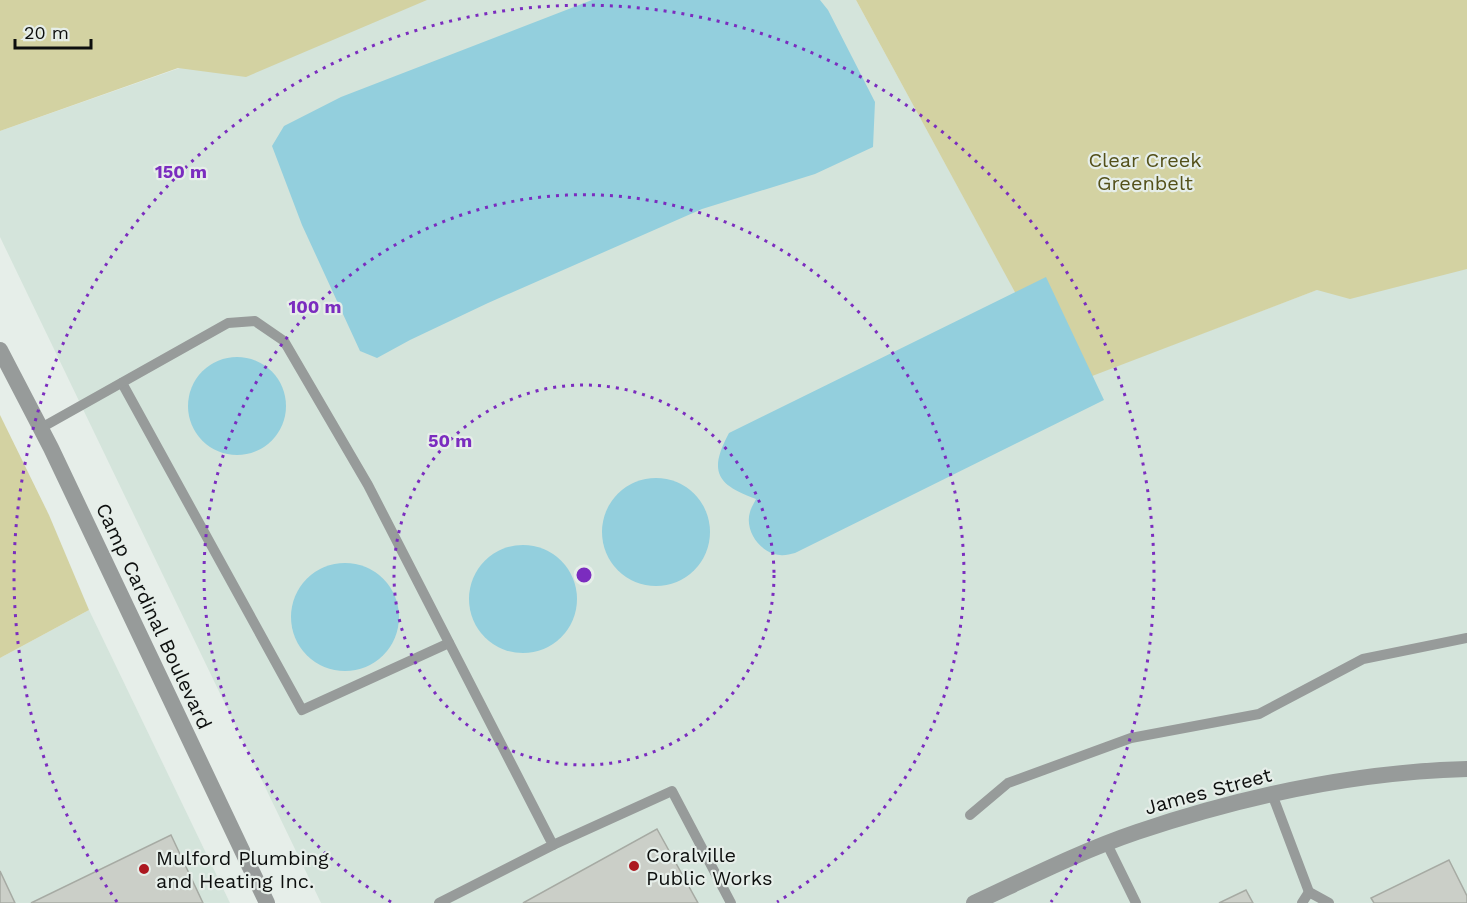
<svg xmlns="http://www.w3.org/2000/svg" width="1467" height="903" viewBox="0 0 1467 903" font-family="'Work Sans',sans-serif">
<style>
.built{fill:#d4e4db}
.green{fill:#d3d2a2}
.water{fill:#93cfdd}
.building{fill:#cbcfc8;stroke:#a6aaa3;stroke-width:1.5}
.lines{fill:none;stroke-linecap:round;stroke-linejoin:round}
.service{stroke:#979b9a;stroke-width:10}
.minor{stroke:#979b9a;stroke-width:16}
.tertiary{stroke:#979b9a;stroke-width:16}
.ring{fill:none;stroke:#7b2cbf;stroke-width:3;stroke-dasharray:3 6}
.poi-dot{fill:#ac1820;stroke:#e6eee9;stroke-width:2}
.labels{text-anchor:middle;stroke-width:4.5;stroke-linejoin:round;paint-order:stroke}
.park-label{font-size:20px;fill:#535019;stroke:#e6eee9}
.street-label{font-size:20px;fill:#0d0f0e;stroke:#e6eee9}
.poi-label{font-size:20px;fill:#0d0f0e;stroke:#e6eee9;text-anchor:start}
.centre{fill:#7b2cbf;stroke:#e6eee9;stroke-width:3}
.ring-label{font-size:18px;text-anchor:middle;font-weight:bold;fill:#7b2cbf;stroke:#e6eee9;stroke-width:4.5;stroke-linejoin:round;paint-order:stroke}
</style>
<rect width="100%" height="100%" fill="#e6eee9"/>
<g class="built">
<polygon points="374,0 856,0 1066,385 1467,233 1467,903 321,903 0,237 0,131"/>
<polygon points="89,610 230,903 0,903 0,658"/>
</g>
<g class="green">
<polygon points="0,0 427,0 246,77 178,68 0,131"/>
<polygon points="856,0 1467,0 1467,269 1350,299 1317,290 1066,386"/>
<polygon points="0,415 49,515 89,610 0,658"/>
</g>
<g class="water">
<polygon points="592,0 820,0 828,10 875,102 873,147 815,174 702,209 488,303 410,340 377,358 360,351 302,225 272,146 284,126 341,97"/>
<path d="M 1046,277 L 1104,400 L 795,553 C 790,554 784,556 780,555 C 761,554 744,531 750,512 C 751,508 754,503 756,499 C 717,485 708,472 729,433 Z"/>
<circle cx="237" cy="406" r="49"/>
<circle cx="656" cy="532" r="54"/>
<circle cx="523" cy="599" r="54"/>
<circle cx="345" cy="617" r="54"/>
</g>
<g class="building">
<polygon points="657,829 698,903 523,903"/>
<polygon points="171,835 203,903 31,903"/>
<polygon points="1449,860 1467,896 1467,903 1374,903 1371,898"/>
<polygon points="0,871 15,903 0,903"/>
<polygon points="1246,890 1253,903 1219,903"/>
</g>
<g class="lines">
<g class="service">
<polyline points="122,383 302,710 449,643"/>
<polyline points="41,428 228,323 255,321 284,341 368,485 553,845 439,903"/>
<polyline points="1272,794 1309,892 1329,903"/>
<polyline points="970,815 1008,783 1131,738 1259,714 1363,659 1467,638"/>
<polyline points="1107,844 1136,903"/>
<polyline points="553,845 672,791 731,903"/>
<polyline points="1302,903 1309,892"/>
</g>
<path class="minor" d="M 974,903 C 1028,878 1081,851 1137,832 C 1244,796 1354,772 1467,769"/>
<polyline class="tertiary" points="0,350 51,448 267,903"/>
</g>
<g class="ring">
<circle cx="584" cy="575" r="190"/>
<path d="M391 902A380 380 0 1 1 777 902"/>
<path d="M117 902A570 570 0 1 1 1051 902"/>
</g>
<g class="poi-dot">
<circle cx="634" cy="866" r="6"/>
<circle cx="144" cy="869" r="6"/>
</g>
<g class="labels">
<g class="park-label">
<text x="1145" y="167">Clear Creek<tspan x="1145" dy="23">Greenbelt</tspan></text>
</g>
<g class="street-label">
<text transform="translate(154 616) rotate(65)" y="7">Camp Cardinal Boulevard</text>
<text transform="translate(1208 791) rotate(-15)" y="7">James Street</text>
</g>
<g class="poi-label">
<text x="646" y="862">Coralville<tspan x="646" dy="23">Public Works</tspan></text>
<text x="156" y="865">Mulford Plumbing<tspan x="156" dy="23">and Heating Inc.</tspan></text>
</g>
</g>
<circle cx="584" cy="575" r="9" class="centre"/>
<g class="ring-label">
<text x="181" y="178">150 m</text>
<text x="315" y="313">100 m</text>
<text x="450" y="447">50 m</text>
</g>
<path d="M15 39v9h76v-9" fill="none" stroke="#0d0f0e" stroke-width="3"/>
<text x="24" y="39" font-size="18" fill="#0d0f0e" stroke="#e6eee9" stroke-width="4.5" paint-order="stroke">20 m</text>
</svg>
